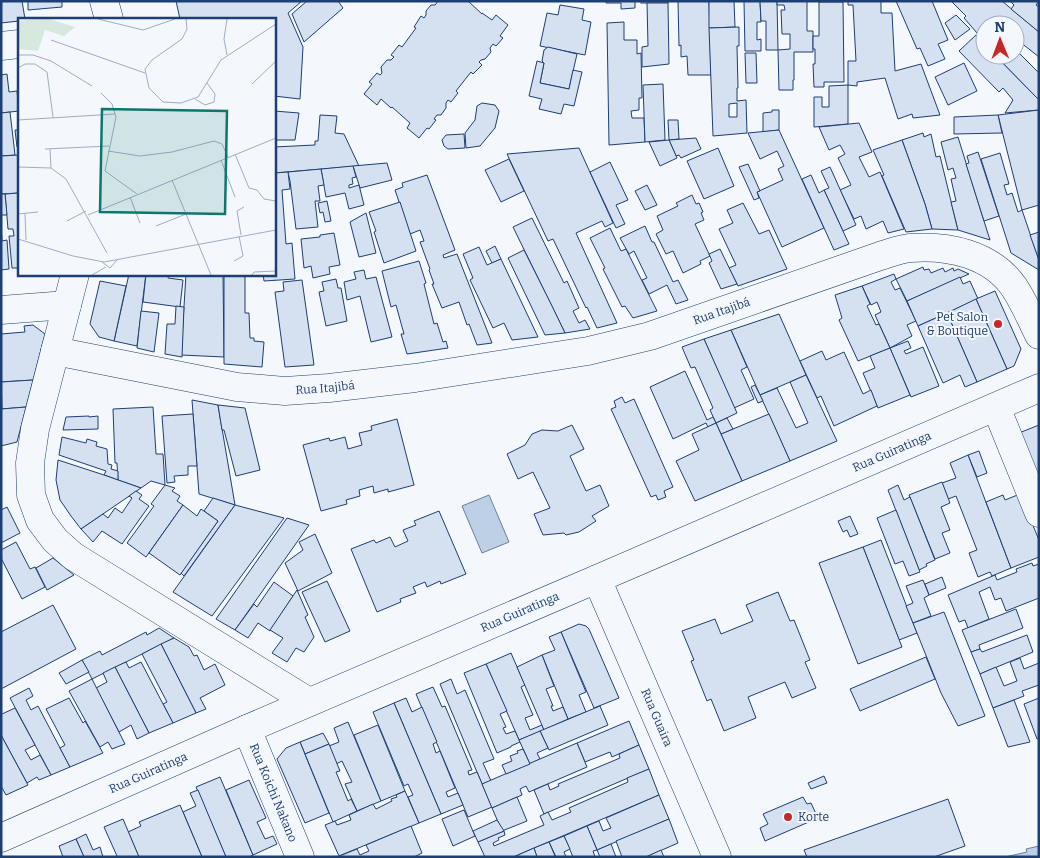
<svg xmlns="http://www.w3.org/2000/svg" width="1040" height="858" viewBox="0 0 1040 858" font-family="Bitter,serif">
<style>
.water{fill:#bed0e5;stroke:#687fa3}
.building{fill:#d5e0f0;stroke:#1d3f73;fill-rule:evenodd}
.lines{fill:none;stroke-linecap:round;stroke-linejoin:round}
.minor-casing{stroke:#1d3f73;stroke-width:29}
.minor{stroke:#f4f7fb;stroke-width:28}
.poi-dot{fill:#c62828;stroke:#f4f7fb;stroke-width:2}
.labels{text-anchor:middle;stroke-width:4;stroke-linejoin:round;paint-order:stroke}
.street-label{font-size:12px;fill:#1d3f73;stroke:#f4f7fb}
.poi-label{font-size:12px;fill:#1d3f73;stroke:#f4f7fb;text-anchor:end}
.inset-road{fill:none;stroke:#9eadc5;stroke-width:1}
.view{fill:#0f766e;fill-opacity:0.15;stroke:#0f766e;stroke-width:2.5}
.inset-edge{fill:none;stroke:#1d3f73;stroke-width:2.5}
</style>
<rect width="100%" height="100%" fill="#f4f7fb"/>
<g class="water">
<polygon points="489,495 509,542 482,553 462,506"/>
<polygon points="1039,846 1039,857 1005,857 1027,852 1026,849"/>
</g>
<g class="building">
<polygon points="1,1 22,1 25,19 19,19 19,21 1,23"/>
<polygon points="28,1 62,1 62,7 28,10"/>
<polygon points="176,1 302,1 288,13 303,47 300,99 274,96 274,19 180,19"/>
<polygon points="307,1 338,1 343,8 304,42 292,14"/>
<polygon points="438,1 468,1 482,14 482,13 492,20 496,15 508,25 500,36 503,38 496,46 493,44 490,48 491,52 485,59 481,60 479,62 482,65 473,74 471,72 456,91 458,93 451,102 448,100 446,103 446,108 441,115 437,115 434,119 436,120 429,129 427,128 419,138 407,128 410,123 392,107 391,108 381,99 377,105 364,94 372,84 369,82 377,73 380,75 382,73 381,67 387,60 391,60 394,57 391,55 399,45 402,47 416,28 414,27 421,16 424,18 426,15 426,11 431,5 435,5"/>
<polygon points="606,1 635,1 635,8 621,9 621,3 606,3"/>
<rect x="641" y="1" width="27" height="2"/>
<polygon points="678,1 709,1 711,75 688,75 687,56 681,57 681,45 679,46"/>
<polygon points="709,1 734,1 735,27 709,28"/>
<polygon points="744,1 760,1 761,22 757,22 757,40 761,39 761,51 745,51"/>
<polygon points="760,1 777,1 778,50 766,50 766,21 761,21"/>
<polygon points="777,1 807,1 807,31 813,31 813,52 794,52 794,80 793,80 793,90 779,90 778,50 790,49 790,34 782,34 781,10 785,10 784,5 777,5"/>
<polygon points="848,1 881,1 881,13 892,13 895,71 921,64 940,115 913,118 912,114 898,119 885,78 857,82 857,86 848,85 848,61 856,61 853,5 848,5"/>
<polygon points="896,1 932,1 948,40 938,44 945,59 928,66 920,48 917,49"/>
<polygon points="951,1 1002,1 1039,32 1039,57 1015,38 1015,25 1007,25 1003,22 999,25 985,25 985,36 980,30 977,33 964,18 966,16"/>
<polygon points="1010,1 1039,1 1036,5 1039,7 1039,32 1011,9 1014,5"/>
<polygon points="819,2 843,2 844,82 824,82 824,87 814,87 813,64 815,64 815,49 813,49 813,36 819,36"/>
<polygon points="647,3 668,3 669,64 642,67 642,47 648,46"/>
<polygon points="560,5 584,9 582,20 591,22 585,55 540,46 547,13 558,15"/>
<polygon points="956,15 970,29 955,40 945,23"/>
<polygon points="624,22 624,40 637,40 637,54 641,53 642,98 639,98 639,110 631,111 632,118 644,118 645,142 609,145 607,23"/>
<path d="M 739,27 L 739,46 L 737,46 L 738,88 L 737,88 L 737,101 L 746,100 L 747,133 L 713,136 L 709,28 ZM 737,103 L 737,117 L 729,117 L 729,104 Z"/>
<polygon points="976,35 985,44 985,55 995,55 1039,100 1039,110 1005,113 1013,100 1003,88 999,92 959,51"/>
<polygon points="548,47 577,54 569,89 540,83 544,63 542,61 544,50"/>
<polygon points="745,53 756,53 757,83 746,83"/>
<polygon points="1019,53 1039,73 1039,100 995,55 1014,55 1016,56"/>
<polygon points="537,61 544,63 540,83 569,89 573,70 582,72 574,106 564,104 561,114 539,109 542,99 529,96"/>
<polygon points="964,63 977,91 948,105 935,77"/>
<polygon points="7,74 9,92 17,91 19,111 1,113 1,75"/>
<polygon points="663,84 665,140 645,142 643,85"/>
<polygon points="848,85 848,124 814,127 814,97 822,97 822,107 829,107 829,86"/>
<polygon points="482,103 495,105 499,111 495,128 480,146 466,148 465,133 475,120 477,106"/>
<polygon points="772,110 779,110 779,130 763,132 763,113 772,112"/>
<polygon points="1039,110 1039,205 1022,210 998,115"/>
<polygon points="274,111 299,113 295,140 274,140"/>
<polygon points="10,112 15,155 1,156 1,113"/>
<polygon points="320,115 337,116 335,133 344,134 359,166 274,173 274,147 315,145 315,141 318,141"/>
<polygon points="998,115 1002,133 954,134 954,117"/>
<polygon points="668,120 678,120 679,139 669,140"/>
<polygon points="859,123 872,152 859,157 869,177 880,172 904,229 888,233 883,221 866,229 861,216 854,219 840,190 851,185 838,158 845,154 840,145 829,150 819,127"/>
<polygon points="15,130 19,130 19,147 17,147"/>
<polygon points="779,130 824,228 782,247 757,192 783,180 778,169 784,166 777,151 760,159 748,133"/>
<polygon points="923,133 924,137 931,134 936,157 940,156 958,230 932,229 925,204 902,140"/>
<polygon points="464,134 465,148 448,149 444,146 442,140 446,135"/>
<polygon points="958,137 984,221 990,240 958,230 951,202 956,201 951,179 956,178 953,168 948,170 941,142"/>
<polygon points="696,138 701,149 681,158 679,155 676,156 669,140"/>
<polygon points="669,140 677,158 660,166 649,142"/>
<polygon points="902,140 925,204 932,229 906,232 882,176 884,175 873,150"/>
<polygon points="579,148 613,223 605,227 602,221 576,233 617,323 597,328 587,307 586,308 553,239 548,241 507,154"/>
<polygon points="718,148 734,186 704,199 687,161"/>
<polygon points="978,152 999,216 984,221 966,164 969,163 967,156"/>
<polygon points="1000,153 1009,184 1004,185 1007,195 1012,193 1018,212 1022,210 1039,260 1039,270 1011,253 981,159"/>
<polygon points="19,155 19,193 1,194 1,156"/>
<polygon points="509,159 524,191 501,202 485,170"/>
<polygon points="610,162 628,200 616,205 625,224 616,228 590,172"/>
<polygon points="387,163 392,180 360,188 353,166"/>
<polygon points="748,164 760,191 757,192 759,198 754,200 739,167"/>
<polygon points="353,166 356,177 352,178 353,184 349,185 349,188 359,185 364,205 349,209 345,193 326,197 321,169"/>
<polygon points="830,167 856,225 843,231 824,190 829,188 821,171"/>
<polygon points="321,169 324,185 318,186 320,201 315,201 318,227 296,229 290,181 288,172"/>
<polygon points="288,172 290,189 282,190 286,244 292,243 295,279 264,281 263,274 274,274 274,173"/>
<polygon points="427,175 455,250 443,255 444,258 457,254 492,343 477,345 469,324 467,325 459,302 442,308 432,284 434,284 429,270 430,269 420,242 424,241 420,230 410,234 395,190 403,187 402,183"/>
<polygon points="811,175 819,193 824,190 849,244 834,250 802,179"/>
<polygon points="647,185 657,205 645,210 635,191"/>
<polygon points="19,193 19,268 12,268 9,236 14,236 13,229 8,229 5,194"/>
<polygon points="1,194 5,194 7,215 1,215"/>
<polygon points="692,195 696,204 699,203 703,212 701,213 704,220 695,224 710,256 700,261 701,264 683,273 673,251 666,254 656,234 663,230 657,216 678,206 676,203"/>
<polygon points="327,201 331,221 325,222 323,212 320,213 318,203"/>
<polygon points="400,202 416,251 384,263 374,232 376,231 369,212"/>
<polygon points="743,203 759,234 769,230 787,269 738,286 729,268 736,265 719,229 733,223 727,210"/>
<polygon points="366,213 376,253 359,257 350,222"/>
<polygon points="532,218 564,283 567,281 579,308 573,311 579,323 585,320 590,329 565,333 513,227"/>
<polygon points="1,226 2,241 7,240 9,269 1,270"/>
<polygon points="645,226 652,242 654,242 673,282 678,280 688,300 676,304 667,285 649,294 642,280 647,278 634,251 629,254 620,238"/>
<polygon points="610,228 621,251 626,249 657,311 633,318 625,306 622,307 603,269 605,268 590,238"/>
<polygon points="1039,232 1039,260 1030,235"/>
<polygon points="334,233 340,265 329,267 330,274 313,278 311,266 304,268 301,239 320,237 320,235"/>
<polygon points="495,246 501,259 492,263 486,251"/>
<polygon points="479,247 487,265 501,259 538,337 512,340 504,323 493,328 470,280 473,278 463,254"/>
<polygon points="720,249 737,284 721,289 709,263 712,261 709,254"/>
<polygon points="524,250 552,306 565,333 545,335 508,258"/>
<polygon points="419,261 426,283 424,284 434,324 437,323 443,342 446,341 448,348 407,354 401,334 404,334 396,305 391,307 382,271"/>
<polygon points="923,267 924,270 929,269 931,273 943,268 945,272 953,268 954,271 958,269 969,274 907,301 896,279"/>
<polygon points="364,270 366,279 376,277 392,337 371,342 360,296 347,300 344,282 356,279 354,272"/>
<polygon points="129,274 146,274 137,346 114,341"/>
<polygon points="146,274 169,274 168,278 183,280 180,307 143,302"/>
<polygon points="186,274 223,274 224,357 181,355"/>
<polygon points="224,274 244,274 244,277 245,277 245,313 249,313 250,338 254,338 254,341 264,342 262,367 224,364"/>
<polygon points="894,274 896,279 891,282 895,290 900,288 916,321 907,325 912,336 890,348 875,315 881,312 877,302 871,305 862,286"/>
<polygon points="960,277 963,284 970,281 978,299 918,326 907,301"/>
<polygon points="336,279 338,288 341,288 347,321 326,326 319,292 324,291 322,282"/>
<polygon points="302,280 314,365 285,367 275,292 284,291 283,282"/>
<polygon points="100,281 126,286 114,341 99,337 90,324"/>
<polygon points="862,286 870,304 867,306 876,325 879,324 890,348 858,361 839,320 842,318 835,295"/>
<polygon points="995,291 1021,349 1014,366 1007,369 976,299"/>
<polygon points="976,299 1007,369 977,382 947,313"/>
<polygon points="176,306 184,307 182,357 165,354 167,324 175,324"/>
<polygon points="141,311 159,313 154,352 137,348"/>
<polygon points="947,313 977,382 965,387 960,375 943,383 918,326"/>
<polygon points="779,314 806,375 760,395 731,330"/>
<polygon points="33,325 45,334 33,380 1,382 1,334 25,332 24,326"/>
<polygon points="731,330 747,367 741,370 754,399 734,408 704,339"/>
<polygon points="704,339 737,413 716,423 710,410 713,408 695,367 691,368 682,347"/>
<polygon points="908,341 911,348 904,351 906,354 923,347 939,386 911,397 890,348"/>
<polygon points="890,348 910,395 878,408 863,373 875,368 870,356"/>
<polygon points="822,351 826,360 844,352 863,394 871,390 877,406 834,426 821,396 817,398 800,361"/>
<polygon points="685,371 707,420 713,417 716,423 708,427 706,423 673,439 650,387"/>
<polygon points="806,375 837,441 790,461 760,395 777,388 796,428 808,423 790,382"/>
<polygon points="33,380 26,407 2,409 1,382"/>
<polygon points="755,385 763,401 758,403 751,387"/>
<polygon points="622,397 625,403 634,399 673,487 664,491 666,497 658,500 656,495 651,497 611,409 616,407 614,401"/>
<polygon points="192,400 218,405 235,505 199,494"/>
<polygon points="218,405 245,408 260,470 236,476 224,430 222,430"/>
<polygon points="26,407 17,442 1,446 1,409"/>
<polygon points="153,407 156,454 163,454 165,485 151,481 141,488 118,480 117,463 115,463 113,409"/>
<polygon points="193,414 197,466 188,466 188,475 174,476 175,482 167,483 162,416"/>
<polygon points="769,414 790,461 742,481 721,434"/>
<polygon points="89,416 89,417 98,416 98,429 63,430 66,417"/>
<polygon points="727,418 733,429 721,434 716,423"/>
<polygon points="397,419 414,485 388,492 388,489 374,493 373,486 359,490 360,496 346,500 347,504 321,511 303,445 329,438 330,441 345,437 348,449 362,445 359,433 372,430 371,426"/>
<polygon points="716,423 742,481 695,501 676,461 699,450 692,434"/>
<polygon points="572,425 584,449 570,456 586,491 600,485 609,506 592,516 596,521 579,532 566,535 564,533 543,535 534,514 550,508 533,472 518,479 507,454 525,445 532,434 542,430 558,431"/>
<polygon points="1039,425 1039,482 1019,433"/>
<polygon points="62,437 86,443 87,439 97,442 96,446 107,449 108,464 112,465 111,469 118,471 118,480 104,475 106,471 59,455"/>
<polygon points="979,451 987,473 977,477 968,455"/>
<polygon points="968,455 1011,568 992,576 990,572 978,577 969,553 977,550 956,496 948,499 942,483 956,478 950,463"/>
<polygon points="58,460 104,475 141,488 81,529 71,516 60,500 56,480"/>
<polygon points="942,482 950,503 941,507 950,530 942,533 950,553 935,559 909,495"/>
<polygon points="165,485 175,488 172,491 180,496 177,501 183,505 146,557 127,543 154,506 151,504"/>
<polygon points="898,485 904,500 910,497 935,560 926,564 927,566 919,570 888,490"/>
<polygon points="136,491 142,495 139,499 149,506 122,544 102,531 93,542 81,529 103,514 108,518 115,508 122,513 132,498 129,496"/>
<polygon points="1020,494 1039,540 1039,557 1011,568 986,502 1003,495 1005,500"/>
<polygon points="213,498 235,505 184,576 181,573 218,521 204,511"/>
<polygon points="183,505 197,516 201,509 218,521 180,575 149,553"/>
<polygon points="235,505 284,518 212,616 173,592"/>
<polygon points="7,507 20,533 1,543 1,510"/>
<polygon points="896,510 920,572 909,576 903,561 895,564 877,518"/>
<polygon points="439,511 466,574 441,584 440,581 427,587 425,582 413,587 416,593 400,599 401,602 377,612 351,549 374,540 376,543 390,537 395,547 408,541 403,530 416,525 414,521"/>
<polygon points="850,516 858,534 850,537 847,530 843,532 838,521"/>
<polygon points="287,518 309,525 235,630 216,619"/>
<polygon points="315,534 332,573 298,591 285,563 303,550 299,542"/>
<polygon points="881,540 917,633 899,640 863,547"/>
<polygon points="16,542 30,569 35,567 45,587 22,599 1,558 1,550"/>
<polygon points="863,547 902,647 858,664 819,563"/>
<polygon points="53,558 74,575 47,590 36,568"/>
<polygon points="1032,563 1033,566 1039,564 1039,598 1006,611 1001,598 995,600 990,587 979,592 989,619 968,628 965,620 959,622 948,595 995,575 997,580 1017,572 1016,569"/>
<polygon points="942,577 946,588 929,595 925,584"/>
<polygon points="923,580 929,595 924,598 931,616 913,623 906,606 913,603 906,586"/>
<polygon points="327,581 350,631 325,642 302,592"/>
<polygon points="274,582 293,596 270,631 258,623 248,638 235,630 254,604 257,607"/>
<polygon points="297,590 308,615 305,617 314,637 304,652 296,648 287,662 272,653 283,638 270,630"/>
<polygon points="778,592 790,621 794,620 810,660 805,662 816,688 792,698 785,682 748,697 756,718 724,731 711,699 707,701 691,661 694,660 682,631 715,619 721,634 753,621 746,605"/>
<polygon points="53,605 76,649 1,689 1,632"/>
<polygon points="1016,609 1023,628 979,645 980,649 971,652 962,630"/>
<polygon points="944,612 985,716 958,726 941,693 913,623"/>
<polygon points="579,624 586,626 589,629 619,698 594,708 561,632"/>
<polygon points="159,628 174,638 92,679 82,660 100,651 102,655 146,632 147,635"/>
<polygon points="561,632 586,692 579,695 586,712 568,719 542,655 555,650 549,637"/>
<polygon points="1027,635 1033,652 980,674 971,652 980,649 982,652"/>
<polygon points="174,638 189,647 194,656 197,655 204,670 215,664 225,685 200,698 206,709 196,713 161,644"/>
<polygon points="161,644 196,713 173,723 163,704 167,702 142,654"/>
<polygon points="511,653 525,685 521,687 533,715 525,718 530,730 542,725 544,730 519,740 486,664"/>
<polygon points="542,655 554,686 546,689 553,706 551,706 553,711 563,707 568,719 544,730 517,667"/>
<polygon points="926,657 935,679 860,711 850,689"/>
<polygon points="1020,658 1024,669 1039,663 1039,685 1022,691 1024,696 993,708 980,674 996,667 1004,686 1017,681 1010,662"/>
<polygon points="82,660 89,672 66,684 59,673"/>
<polygon points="126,662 129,668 141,662 173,723 149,733 115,667"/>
<polygon points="486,664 507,711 500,714 506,727 503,728 506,734 515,731 520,742 511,746 511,747 497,753 464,673"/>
<polygon points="115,667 149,733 137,739 131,725 119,732 96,688 107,682 103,673"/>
<polygon points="92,679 125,744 112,749 108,742 100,747 69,691"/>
<polygon points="451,679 457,694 465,690 494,759 483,763 491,781 482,784 440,684"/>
<polygon points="433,687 442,707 445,706 472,770 468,771 469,775 477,772 492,807 468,817 416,694"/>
<polygon points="29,688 33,696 26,700 31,710 38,706 70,767 51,775 10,698"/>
<polygon points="69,698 83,723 85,721 103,753 70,767 60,748 65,745 46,709"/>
<polygon points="406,698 412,712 422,707 437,742 433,744 436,753 440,751 455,788 446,792 448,797 458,793 463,805 441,814 394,703"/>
<polygon points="1039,698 1039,738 1037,739 1024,704"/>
<polygon points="1014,700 1030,742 1008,747 993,708"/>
<polygon points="394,703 441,814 419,823 408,797 413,795 408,784 404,786 373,712"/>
<polygon points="600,706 608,725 549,750 540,731"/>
<polygon points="15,708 35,745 25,750 31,760 40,755 51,775 39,780 37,777 27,783 1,735 1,713 2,714"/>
<polygon points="629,721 639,745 612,757 610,752 585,762 577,743"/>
<polygon points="348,722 381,801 357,811 345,784 352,782 342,761 336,764 329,746 339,742 334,728"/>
<polygon points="378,725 405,791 381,801 354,735"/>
<polygon points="540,731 548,748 537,753 540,759 530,764 519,740"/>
<polygon points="323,733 329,744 305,754 300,742"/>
<polygon points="1,735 28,785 6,795 1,786"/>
<polygon points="300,742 329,813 305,823 277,759 286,748"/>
<polygon points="577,743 587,767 529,792 526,786 520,789 522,795 492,808 482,784"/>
<polygon points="329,744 340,771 336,772 348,801 351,799 357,811 333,822 305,754"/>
<polygon points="639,745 649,769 544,814 534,790 548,784 550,790 559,786 558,784 620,758 619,754"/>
<polygon points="523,749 530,764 506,774 502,765 512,761 510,756 518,753 517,751"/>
<polygon points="649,769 659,795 513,857 485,857 478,842 504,831 505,835 498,838 499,840 493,843 494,846 544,825 540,816 548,812 552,820 571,812 569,808 628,782 627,778"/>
<polygon points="824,776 827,783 811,789 808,783"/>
<polygon points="220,777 253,855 249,857 226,857 196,787"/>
<polygon points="249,780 266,818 257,822 265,839 273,836 277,844 253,855 226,790"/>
<polygon points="198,790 226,857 202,857 183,812 196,806 190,793"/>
<polygon points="405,791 419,823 339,856 325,825 335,821 337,825 351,820 349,815 373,804 376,809 392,801 391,799 397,797 396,795"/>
<polygon points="659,795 669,819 597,850 587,826 599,821 603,831 611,828 606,818"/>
<polygon points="517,797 527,821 502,831 492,808"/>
<polygon points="803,797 807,804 811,803 818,818 765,841 760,828 768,824 763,814"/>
<polygon points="948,799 965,846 934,857 807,857 804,850"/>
<polygon points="180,805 202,857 139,857 128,832 141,826 139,822"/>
<polygon points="464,810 475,836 453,846 442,819"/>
<polygon points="123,819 139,857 116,857 117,856 104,827"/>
<polygon points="669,819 678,843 646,857 622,857 616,841"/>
<polygon points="497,820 504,831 478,842 473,831"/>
<polygon points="411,826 422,853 414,857 337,857 357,849 360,855 369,851 366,845"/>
<polygon points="587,826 597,850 593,851 595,857 573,857 564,836"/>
<polygon points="86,834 93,850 100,847 103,857 84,857 76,839"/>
<polygon points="564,836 570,849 564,852 566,857 556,857 549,842"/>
<polygon points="76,839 84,857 63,857 59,846"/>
<polygon points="549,842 555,856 553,857 537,857 534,848"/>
<polygon points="611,844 616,857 600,857 597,850"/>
<polygon points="534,848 537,857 518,857 518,855"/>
<polygon points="661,850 664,857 646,857"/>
</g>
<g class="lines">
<defs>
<g id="minor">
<polyline points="104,1 109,19"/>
<polyline points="1,46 19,44"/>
<polyline points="75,274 35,429 30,463 31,495 40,520 55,540 73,556 309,702"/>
<polyline points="1,310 67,305"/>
<path id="s1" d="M 55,351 L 237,387 L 285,391 L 329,388 L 415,378 L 588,351 L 650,336 L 880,256 C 890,253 900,249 910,248 C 948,245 991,254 1014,287 C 1024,302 1031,319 1039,335"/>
<polyline points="996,407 1039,513"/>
<path id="s2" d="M 597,579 L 717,857"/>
<path id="s3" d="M 247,729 L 300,857"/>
<path id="s4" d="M 1,838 L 247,729 L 597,579 L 1039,388"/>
</g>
</defs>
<use href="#minor" class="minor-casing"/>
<use href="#minor" class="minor"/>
</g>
<g class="poi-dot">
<circle cx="998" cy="324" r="5"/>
<circle cx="788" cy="817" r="5"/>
</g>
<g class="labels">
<g class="street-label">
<text dy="4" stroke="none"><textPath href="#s1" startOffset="679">Rua Itajibá</textPath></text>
<text dy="4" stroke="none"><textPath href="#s1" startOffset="274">Rua Itajibá</textPath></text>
<text dy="4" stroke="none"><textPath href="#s4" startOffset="971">Rua Guiratinga</textPath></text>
<text dy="4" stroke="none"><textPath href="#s4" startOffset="566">Rua Guiratinga</textPath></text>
<text dy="4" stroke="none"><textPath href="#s2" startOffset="151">Rua Guaira</textPath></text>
<text dy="4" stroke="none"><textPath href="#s4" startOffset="161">Rua Guiratinga</textPath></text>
<text dy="4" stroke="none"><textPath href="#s3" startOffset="69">Rua Koichi Nakano</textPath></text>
</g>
<g class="poi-label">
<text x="988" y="321">Pet Salon<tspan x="988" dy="14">&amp; Boutique</tspan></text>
<text x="798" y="821" text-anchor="start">Korte</text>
</g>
</g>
<g transform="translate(18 18)">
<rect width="258" height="258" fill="#f4f7fb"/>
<path d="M 19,1 L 31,1 L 57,9 L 46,18 L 27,12 L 20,33 L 0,31 L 0,3 Z" fill="#d7e8df"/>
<path class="inset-road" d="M 80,1 L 125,12 L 157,1M 168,1 L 169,11 L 164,21 L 134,42 L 127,51 L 131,70 L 145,84 L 163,85 L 180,79 L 203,42 L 258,6M 33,22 L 127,55M 0,37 L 15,37 L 33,43 L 74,68M 209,37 L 206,21 L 209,1M 0,50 L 7,46 L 17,46 L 29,54 L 35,99M 234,66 L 258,43M 83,75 L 94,86 L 98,99 L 87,153 L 119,176M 177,81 L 187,87 L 196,84 L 197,76 L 189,65M 0,102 L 97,96M 27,131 L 91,128M 32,131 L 33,150M 90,133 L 122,138 L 154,134 L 196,123 L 204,126 L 210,139M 217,136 L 231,170 L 239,172 L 246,181 L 258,183M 203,142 L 217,179M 0,149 L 33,150 L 48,161 L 89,235M 154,162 L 193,257M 112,179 L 122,205M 7,195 L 8,222M 0,196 L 20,194M 70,197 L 258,120M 49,203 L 68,193M 138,208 L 168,196M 223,217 L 219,193 L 226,189M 0,221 L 55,238 L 86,244 L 258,212M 216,243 L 225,238 L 221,218M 84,244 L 92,250 L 99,242M 74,257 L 88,249M 234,257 L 236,254 L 258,253"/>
<path class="view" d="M 84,91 L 209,93 L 207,196 L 82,194 Z"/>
<rect width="258" height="258" class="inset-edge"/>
</g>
<rect width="1040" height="858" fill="none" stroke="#1d3f73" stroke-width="5"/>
<g transform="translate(1000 40) rotate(359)"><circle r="24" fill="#f4f7fb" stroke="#9eadc5"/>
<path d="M0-4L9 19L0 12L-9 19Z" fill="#c62828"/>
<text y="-8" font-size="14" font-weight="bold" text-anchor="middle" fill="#1d3f73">N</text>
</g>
</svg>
